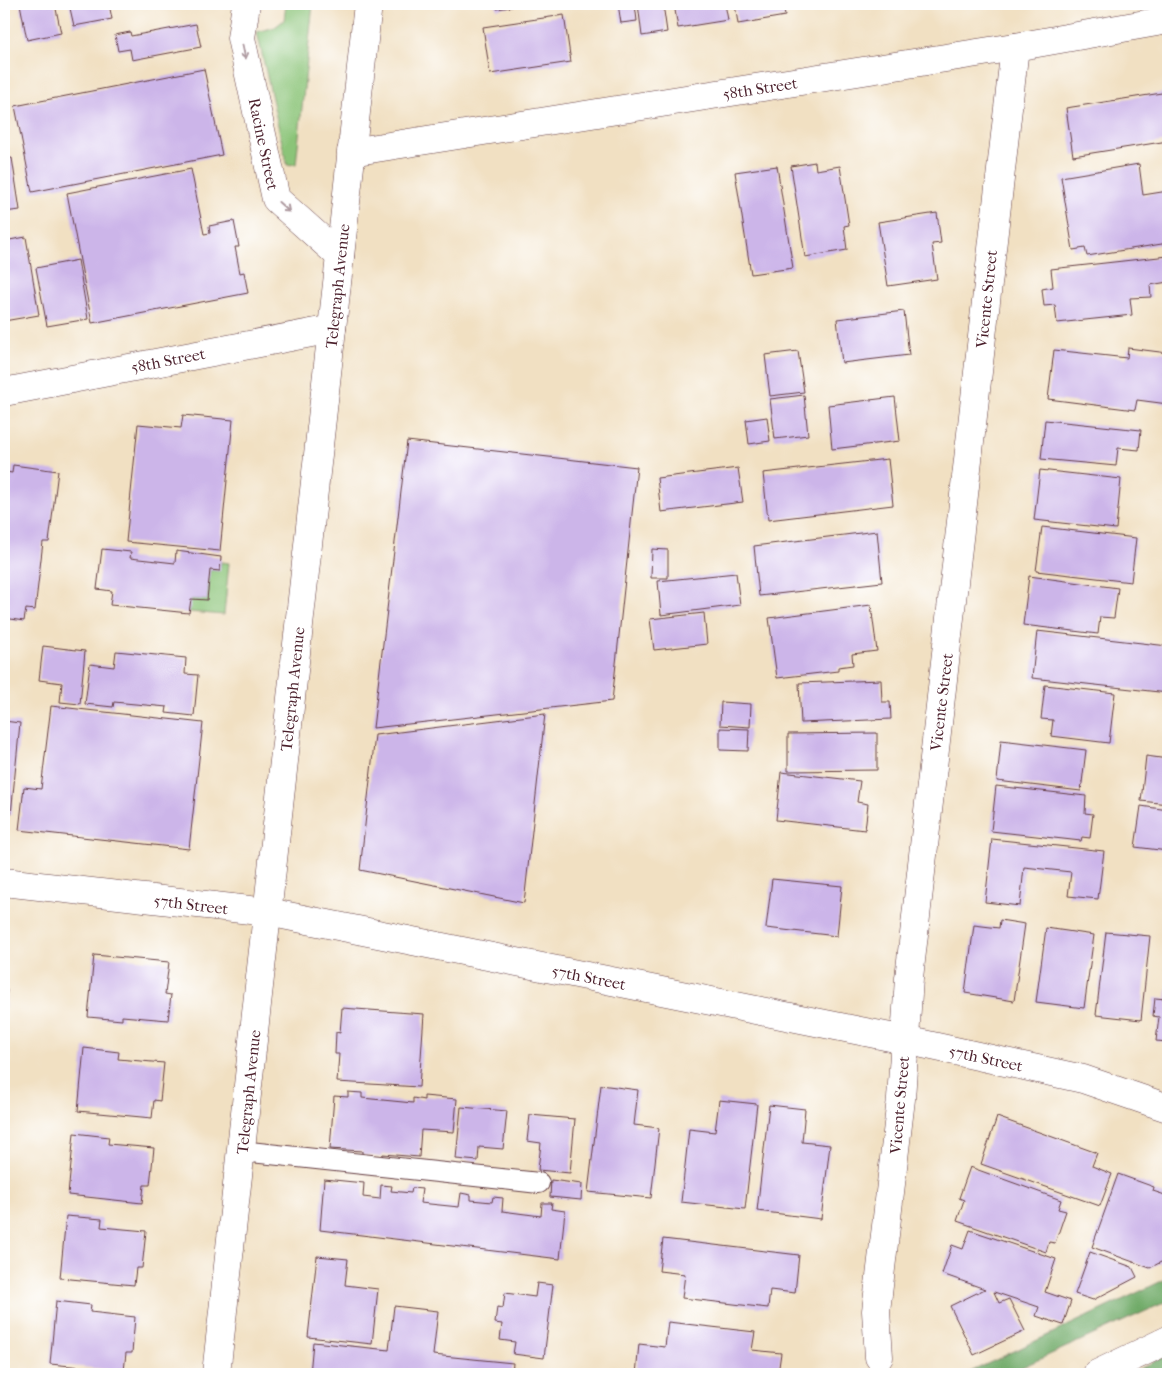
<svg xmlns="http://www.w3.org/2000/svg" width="1172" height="1378" viewBox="0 0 1172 1378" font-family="'IM FELL French Canon',serif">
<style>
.green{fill:#8bc478;stroke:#6a7252}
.forest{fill:#70aa68;stroke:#5d644a}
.building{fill:#ccb5e9}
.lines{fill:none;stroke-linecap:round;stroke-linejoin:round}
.service-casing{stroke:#633c42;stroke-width:22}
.minor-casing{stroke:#633c42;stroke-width:29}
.secondary-casing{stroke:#633c42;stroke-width:29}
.motorway-casing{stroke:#633c42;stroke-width:29}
.service{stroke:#fff;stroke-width:20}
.minor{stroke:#fff;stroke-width:28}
.secondary{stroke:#fff;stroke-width:28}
.motorway{stroke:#fff;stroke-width:28}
.oneway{stroke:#ae9aa0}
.labels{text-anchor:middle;stroke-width:5;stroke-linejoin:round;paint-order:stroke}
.street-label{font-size:16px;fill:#4a1f2b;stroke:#fff}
</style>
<rect width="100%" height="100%" fill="#fff"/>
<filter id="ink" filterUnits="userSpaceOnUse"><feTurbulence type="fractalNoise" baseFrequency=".02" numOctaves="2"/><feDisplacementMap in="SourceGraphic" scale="10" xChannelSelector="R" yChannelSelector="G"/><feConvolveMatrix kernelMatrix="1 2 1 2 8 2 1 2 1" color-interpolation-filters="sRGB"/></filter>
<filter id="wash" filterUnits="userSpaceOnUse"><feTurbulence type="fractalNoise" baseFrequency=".0096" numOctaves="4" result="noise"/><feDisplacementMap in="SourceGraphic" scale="20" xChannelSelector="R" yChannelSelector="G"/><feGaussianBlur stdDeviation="1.12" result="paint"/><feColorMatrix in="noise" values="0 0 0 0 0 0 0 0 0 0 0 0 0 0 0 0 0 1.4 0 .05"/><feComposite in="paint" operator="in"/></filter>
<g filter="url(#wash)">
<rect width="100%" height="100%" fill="#f1e0c2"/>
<g class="green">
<polygon points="286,4 313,4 296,164 287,165 257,32 275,27 284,20"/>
<polygon points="221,562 229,563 224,615 189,612 191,599 207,600 210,570 219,571"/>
</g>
<g class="forest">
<polygon points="1168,1278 1168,1301 1007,1374 966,1374"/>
<polygon points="1168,1355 1168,1374 1129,1374"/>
</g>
<g id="blocks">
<g class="building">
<polygon points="20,4 55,4 61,33 27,40"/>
<polygon points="69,4 109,4 112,19 74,26"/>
<polygon points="496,4 523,4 523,5 497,9"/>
<polygon points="618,4 635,4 637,21 621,23"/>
<polygon points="638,4 663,4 667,32 642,36"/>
<polygon points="674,4 725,4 728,20 678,28"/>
<polygon points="735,4 783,4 785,16 738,24"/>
<polygon points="564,15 571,62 490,74 483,27"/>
<polygon points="196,24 201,47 132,60 130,49 118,51 115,35 130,32 131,36"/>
<polygon points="204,69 222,155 32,192 15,106"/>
<polygon points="1168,92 1168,141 1073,156 1066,108"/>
<polygon points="12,158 20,210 4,212 4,159"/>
<polygon points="815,162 816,170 840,166 849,225 844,226 847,250 805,257 791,166"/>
<polygon points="1139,164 1143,195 1168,191 1168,243 1087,256 1085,248 1073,250 1061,177"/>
<polygon points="777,166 793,268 751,274 735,172"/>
<polygon points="191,169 204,234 210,233 209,226 234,221 239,247 235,247 240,273 244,272 248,293 92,323 67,193"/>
<polygon points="937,213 941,243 932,244 937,279 888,286 878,222"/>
<polygon points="26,237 39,315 4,321 4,241"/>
<polygon points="1168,256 1168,282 1150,285 1151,297 1130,298 1132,315 1057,323 1055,305 1044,306 1042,289 1053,287 1051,269"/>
<polygon points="78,260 88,319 47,326 36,268"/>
<polygon points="904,311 909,355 842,363 837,319"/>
<polygon points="1128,348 1168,353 1168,404 1137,400 1135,410 1048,399 1054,350 1127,358"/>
<polygon points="798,351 804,392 770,396 765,355"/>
<polygon points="804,395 808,435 775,439 770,399"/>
<polygon points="895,397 900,441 832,449 828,405"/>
<polygon points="183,415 233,420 220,551 126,542 138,424 181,428"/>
<polygon points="767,417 770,441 749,444 746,420"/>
<polygon points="1045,420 1141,430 1139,450 1118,448 1116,466 1041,459"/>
<polygon points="407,441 637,467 612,701 373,728"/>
<polygon points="888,459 893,505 768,520 763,473"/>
<polygon points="13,465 58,471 49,542 43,542 35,610 26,609 24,621 4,618 4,491 6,472 12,473"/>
<polygon points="738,468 743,502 661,512 657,478"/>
<polygon points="1040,470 1121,479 1116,529 1034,520"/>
<polygon points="1042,527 1136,538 1131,582 1036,571"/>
<polygon points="877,531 882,582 759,596 754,546"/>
<polygon points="102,549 131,552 130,558 175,563 176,551 221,557 220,571 210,570 207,600 191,599 189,613 110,605 112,591 97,589"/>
<polygon points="652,549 668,550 668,578 651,578"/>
<polygon points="736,573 740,605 661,615 658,581"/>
<polygon points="1029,576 1118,588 1114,618 1100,617 1098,634 1023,625"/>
<polygon points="871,605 877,651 852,654 853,665 838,667 838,671 777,678 769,618"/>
<polygon points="704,613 707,644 654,650 650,619"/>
<polygon points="1037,631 1168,646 1168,693 1032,678"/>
<polygon points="43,646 85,651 80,704 60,702 62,683 39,680"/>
<polygon points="116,651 186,658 185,674 198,675 194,716 166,713 167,707 114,702 113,707 85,704 90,664 114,667"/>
<polygon points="881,680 882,702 890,702 891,719 801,723 799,683"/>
<polygon points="1045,685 1115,693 1109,743 1051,736 1053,720 1041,719"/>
<polygon points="721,702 751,704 750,727 720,725"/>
<polygon points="51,706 203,723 189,849 19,830 24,787 41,789"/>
<polygon points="545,714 524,903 360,870 375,735"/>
<polygon points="4,721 20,723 11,815 4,814"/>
<polygon points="720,728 749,729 748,751 720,750"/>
<polygon points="877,733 877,770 788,771 788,734"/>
<polygon points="1001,740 1086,750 1081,791 997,781"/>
<polygon points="1146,756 1168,759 1168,804 1141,801"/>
<polygon points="781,772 860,781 857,802 868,804 865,830 776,820"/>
<polygon points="996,786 1086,796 1085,813 1093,814 1090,838 1082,837 1081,841 991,831"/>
<polygon points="1141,806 1168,810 1168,851 1135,847"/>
<polygon points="992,839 1104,851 1098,899 1068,896 1071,872 1024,867 1020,906 985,902"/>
<polygon points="772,879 842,886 837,936 766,928"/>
<polygon points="1000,920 1025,924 1014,1001 965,993 974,925 999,928"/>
<polygon points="1046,928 1094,935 1084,1008 1036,1002"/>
<polygon points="1106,932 1150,936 1141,1020 1096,1015"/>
<polygon points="94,955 169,962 165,994 171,995 168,1020 122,1016 122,1020 88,1017"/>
<polygon points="4,989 7,990 5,1008 4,1008"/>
<polygon points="1167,990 1168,990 1168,1042 1156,1041 1159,1017 1153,1016 1155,998 1166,999"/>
<polygon points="342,1008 424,1014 419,1087 337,1082 339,1054 335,1054 336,1032 340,1033"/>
<polygon points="84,1048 119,1052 118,1059 164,1063 160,1101 154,1100 152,1118 78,1111"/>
<polygon points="601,1085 638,1090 634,1125 659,1128 651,1198 588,1192"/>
<polygon points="348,1092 362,1093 362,1098 413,1103 413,1098 424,1100 424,1096 457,1099 454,1132 421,1130 419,1157 383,1154 382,1157 362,1155 362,1151 330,1149 334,1096 348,1097"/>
<polygon points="719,1100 757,1104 745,1209 681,1202 689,1129 715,1132"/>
<polygon points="769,1105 805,1109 802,1142 830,1145 821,1219 757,1211"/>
<polygon points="461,1107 507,1111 503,1149 479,1147 478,1161 456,1159"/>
<polygon points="530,1115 575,1119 570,1173 538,1170 541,1143 527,1141"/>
<polygon points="997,1117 1097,1153 1092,1166 1112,1174 1100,1206 981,1164"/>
<polygon points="74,1133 109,1137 108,1144 154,1148 150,1185 144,1185 142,1203 68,1195"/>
<polygon points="970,1167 1061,1200 1058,1209 1066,1211 1055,1243 1049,1242 1046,1252 957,1221 964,1200 959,1198"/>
<polygon points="1118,1174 1154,1187 1153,1191 1168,1196 1168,1265 1161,1262 1150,1268 1092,1247"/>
<polygon points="324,1179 364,1183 363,1197 380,1199 381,1185 392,1186 391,1191 411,1193 412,1188 422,1189 420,1203 459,1207 461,1193 471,1195 471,1200 492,1202 493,1197 503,1198 502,1211 541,1216 542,1203 552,1203 551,1209 565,1211 560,1259 320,1230"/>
<polygon points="551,1180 582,1184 581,1200 550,1197"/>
<polygon points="66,1216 102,1219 101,1227 146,1231 142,1268 136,1268 134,1285 60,1278"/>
<polygon points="970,1230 1056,1259 1045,1292 1071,1301 1063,1325 1036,1316 1039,1307 994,1292 999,1303 1009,1299 1025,1331 974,1355 950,1306 985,1289 942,1274 952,1245 963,1249"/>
<polygon points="663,1239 799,1255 795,1293 770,1290 768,1308 682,1298 685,1274 659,1271"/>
<polygon points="1090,1252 1132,1267 1137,1277 1093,1300 1075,1294"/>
<polygon points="317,1256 348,1259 345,1285 378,1289 372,1344 308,1337"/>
<polygon points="537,1283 553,1285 544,1358 513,1354 515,1342 500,1340 502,1324 495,1323 497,1307 503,1308 505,1293 535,1297"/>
<polygon points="56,1301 91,1305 90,1312 135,1317 132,1353 126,1353 124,1371 50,1364"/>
<polygon points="394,1306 438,1311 433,1355 513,1363 512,1374 310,1374 313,1342 389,1350"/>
<polygon points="668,1322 755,1332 752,1350 781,1353 778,1374 636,1374 639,1344 665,1347"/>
</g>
</g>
</g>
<g filter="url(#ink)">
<use href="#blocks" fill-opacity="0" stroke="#633c42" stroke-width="1"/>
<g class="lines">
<defs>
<polyline id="service" points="241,1151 539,1183"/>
<g id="minor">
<polyline points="246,4 241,38 276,199 340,256"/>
<polyline points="351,152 1015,47 1168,20"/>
<polyline points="4,392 332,329"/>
<polyline points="4,882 268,912 905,1040 1083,1079 1168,1108"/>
<polyline points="879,1357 876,1311 901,1099 909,978 1015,47"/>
</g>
<polyline id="secondary" points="216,1374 368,4"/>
<polyline id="motorway" points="1097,1374 1168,1340"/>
</defs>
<use href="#service" class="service-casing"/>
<use href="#minor" class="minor-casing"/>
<use href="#secondary" class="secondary-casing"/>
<use href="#motorway" class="motorway-casing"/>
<use href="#service" class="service"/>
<use href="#minor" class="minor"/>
<use href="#secondary" class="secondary"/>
<use href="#motorway" class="motorway"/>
</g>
<defs><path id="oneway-shaft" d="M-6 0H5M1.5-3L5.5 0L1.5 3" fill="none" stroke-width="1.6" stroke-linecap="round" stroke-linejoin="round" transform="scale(1.25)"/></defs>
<g class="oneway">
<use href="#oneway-shaft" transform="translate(244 52) rotate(78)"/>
<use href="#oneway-shaft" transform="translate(284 207) rotate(42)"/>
</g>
</g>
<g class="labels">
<g class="street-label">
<text transform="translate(760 88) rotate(-9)" y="6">58th Street</text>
<text transform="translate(264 144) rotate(78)" y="6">Racine Street</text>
<text transform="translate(337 286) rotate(-84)" y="6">Telegraph Avenue</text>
<text transform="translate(986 299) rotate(-84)" y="6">Vicente Street</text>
<text transform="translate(168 360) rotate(-11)" y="6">58th Street</text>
<text transform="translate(292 689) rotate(-84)" y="6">Telegraph Avenue</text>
<text transform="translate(941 702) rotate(-83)" y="6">Vicente Street</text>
<text transform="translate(191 904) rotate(7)" y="6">57th Street</text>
<text transform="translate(589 977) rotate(11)" y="6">57th Street</text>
<text transform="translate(986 1058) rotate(12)" y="6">57th Street</text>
<text transform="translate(248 1092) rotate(-84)" y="6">Telegraph Avenue</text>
<text transform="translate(899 1105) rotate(-85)" y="6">Vicente Street</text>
</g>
</g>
<rect width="1172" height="1378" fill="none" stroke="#fff" stroke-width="20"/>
</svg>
